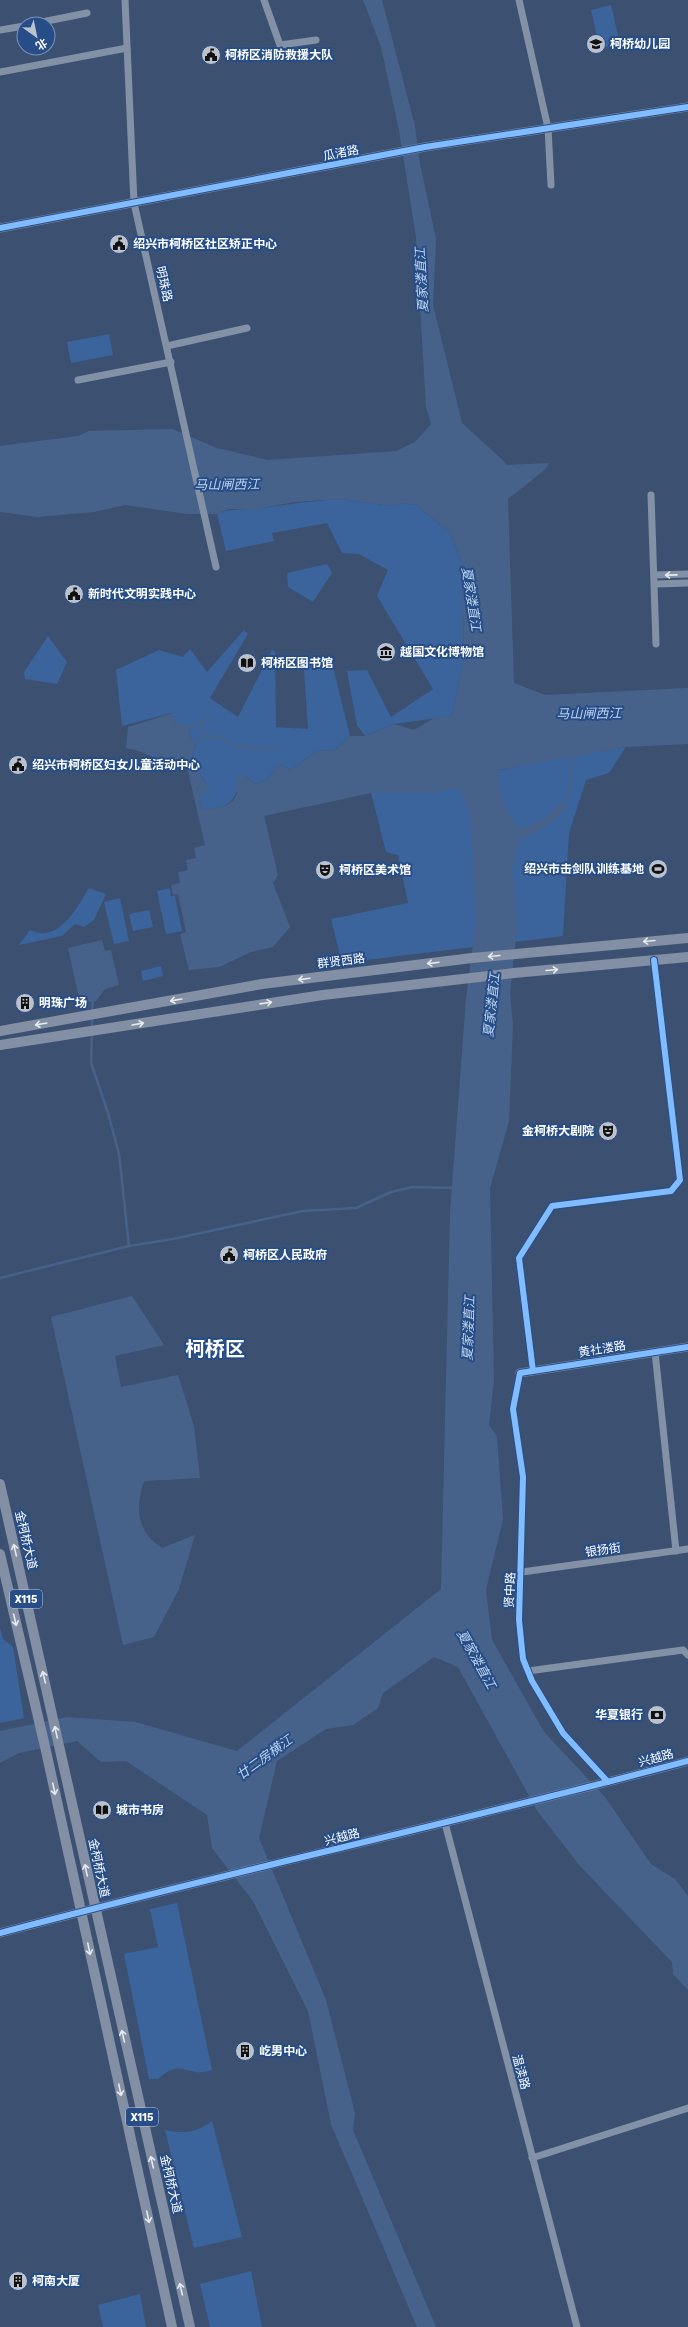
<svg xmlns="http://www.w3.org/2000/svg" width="688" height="2327" viewBox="0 0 688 2327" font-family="'Work Sans','Noto Sans SC',sans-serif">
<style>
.green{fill:#3b639c}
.water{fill:#47628a}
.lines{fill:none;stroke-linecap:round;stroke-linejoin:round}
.stream{stroke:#47628a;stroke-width:2.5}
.street{stroke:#8391a6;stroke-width:7}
.secondary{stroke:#7e8ca2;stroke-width:9}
.primary{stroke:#828fa4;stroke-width:10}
.cycleway-casing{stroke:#264d87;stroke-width:8}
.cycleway{stroke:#80bcff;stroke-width:6}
.oneway{stroke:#e6e9ed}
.labels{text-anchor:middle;stroke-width:4;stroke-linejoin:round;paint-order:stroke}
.shield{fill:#264d87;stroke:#becadb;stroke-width:1}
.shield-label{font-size:11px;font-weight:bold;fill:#fff}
.poi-label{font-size:12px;font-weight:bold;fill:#fff;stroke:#264d87;text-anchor:start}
.street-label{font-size:12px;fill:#fff;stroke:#264d87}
.water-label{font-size:13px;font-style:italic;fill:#bdd3f0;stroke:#264d87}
.town-label{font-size:20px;font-weight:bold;fill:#fff;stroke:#264d87}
</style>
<rect width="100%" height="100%" fill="#3c5171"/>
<g class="green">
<polygon points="611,5 620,44 600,49 591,10"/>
<polygon points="109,334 113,355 71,363 67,342"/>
<path d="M 340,499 L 392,506 L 401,503 L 417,505 L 450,533 L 462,563 L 464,657 L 452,716 L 394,724 L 365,736 L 357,725 L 347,671 L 367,670 L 391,717 L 433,689 L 377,596 L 388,570 L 359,554 L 342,553 L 327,523 L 272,533 L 274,541 L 226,551 L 217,514 C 230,508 236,511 250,509 C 280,506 309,501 340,499 Z"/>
<polygon points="327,564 332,573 313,602 288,587 287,573"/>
<path d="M 244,630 L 248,634 L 210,698 L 238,717 L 272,650 L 275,652 L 276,727 L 308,729 L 303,655 L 332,663 L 350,736 L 335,750 L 317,751 L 291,770 L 280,764 L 267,780 L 256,784 L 244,775 C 235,799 230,811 202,808 L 199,793 L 209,793 C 207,776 184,766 196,745 L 190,736 L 188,724 L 175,724 L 172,713 L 122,726 L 116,670 L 159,650 L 183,657 L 190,649 L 207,672 Z"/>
<polygon points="48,636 67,662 57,684 25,679 24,672"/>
<polygon points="626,747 609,773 586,780 569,833 563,936 342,963 331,919 408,903 398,855 386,852 371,793 401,791 538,762"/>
<path d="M 89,888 L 106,894 L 94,920 L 84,927 L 75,924 L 62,936 L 19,945 L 30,930 C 58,944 77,908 89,888 Z"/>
<polygon points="170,888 171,896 175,896 182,931 166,934 157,891"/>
<polygon points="120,898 129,941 114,944 104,902"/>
<polygon points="149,910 153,927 133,931 129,914"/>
<polygon points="161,966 163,976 143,981 141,971"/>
<polygon points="0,1628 3,1639 13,1647 24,1718 0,1723"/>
<path d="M 177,1903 L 212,2070 C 187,2079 183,2056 158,2079 L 149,2079 L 124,1954 L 158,1947 L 150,1909 Z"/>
<path d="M 212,2121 L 242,2237 L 194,2248 L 165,2130 C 184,2134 196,2133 212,2121 Z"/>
<polygon points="251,2271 262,2327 210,2327 200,2284"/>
<polygon points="140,2294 146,2327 103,2327 98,2305"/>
</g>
<g class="water">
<path d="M 363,0 L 382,0 L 415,126 L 420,164 L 436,239 L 433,305 L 462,423 L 508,465 L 549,463 L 546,469 L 508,499 L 514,683 L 545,695 L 688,688 L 688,744 L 626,747 L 499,770 C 496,790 506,813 519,828 C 538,824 550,816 563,801 L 568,804 C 557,823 537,831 518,841 L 513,869 L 517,927 L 510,994 L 513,1025 L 509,1121 L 490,1188 L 494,1381 L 489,1425 L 497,1437 L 503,1519 L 486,1590 L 492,1640 L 544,1732 L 605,1797 L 651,1864 L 675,1879 L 688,1896 L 688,1990 L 673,1974 L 672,1962 L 580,1866 L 538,1812 L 458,1667 L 434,1657 L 383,1693 L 378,1708 L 353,1725 L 326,1729 L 277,1761 L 259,1838 L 326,2000 L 355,2113 L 353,2130 L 436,2327 L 417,2327 L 331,2124 L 308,2011 L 253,1901 L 212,1848 L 207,1815 L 126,1761 L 101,1762 L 77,1741 L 19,1753 L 0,1763 L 0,1731 L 67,1717 L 135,1722 L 237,1751 L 441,1589 L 450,1213 L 466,999 L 476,920 L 471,824 L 465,796 L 456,787 L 435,793 L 371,793 L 264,816 L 278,875 L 273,883 L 290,927 L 273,947 L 251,952 L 219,967 L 189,970 L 180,934 L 186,932 L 178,894 L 173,895 L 171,885 L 180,883 L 178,872 L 188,870 L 186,860 L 196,858 L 194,848 L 205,845 L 187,767 L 172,770 C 157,759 145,751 126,748 L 128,727 L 173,713 L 175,724 L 188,724 L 190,736 L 196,745 C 184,766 206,776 210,793 L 199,793 L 202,808 C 214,809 233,808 237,793 C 238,788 236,780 236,774 L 244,775 L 256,784 L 267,780 L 280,764 L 291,770 L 317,751 L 335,750 L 350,736 L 365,736 L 394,724 L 414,730 L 434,718 L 452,716 L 464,657 L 462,563 L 450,533 L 417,505 L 401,503 L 392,506 L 340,499 L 295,502 L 249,510 L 229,509 L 217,514 L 187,514 L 125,505 L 94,512 L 38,517 L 0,512 L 0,446 L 78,436 L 89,431 L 172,429 L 217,448 L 268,460 L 396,451 L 415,442 L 431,424 L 426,407 L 416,237 L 399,130 L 381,47 Z"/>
<polygon points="102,940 105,951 111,950 119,985 105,989 96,1001 80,1003 68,948"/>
<path d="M 132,1296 L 164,1345 L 115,1356 L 121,1387 L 178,1375 L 194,1426 L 200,1478 L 144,1481 C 135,1508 136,1531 162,1548 L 195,1535 L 179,1589 L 154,1637 L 123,1645 L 51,1317 Z"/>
</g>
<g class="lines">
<g class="stream">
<path d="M 209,718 L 201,724 L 206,737 L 217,736 C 235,748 258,751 279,747"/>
<polyline points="185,726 201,724"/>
<polyline points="192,744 206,737"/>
<polyline points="564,804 572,778 570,753"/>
<polyline points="92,1012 93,999"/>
<polyline points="92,1028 92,1017"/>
<polyline points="92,1033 91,1063 108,1113 119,1154 129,1246"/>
<polyline points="0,1278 129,1246 173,1239 303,1211 356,1208 391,1192 413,1187 454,1188"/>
</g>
<g class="street">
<polyline points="125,0 134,203 216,567"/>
<polyline points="264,0 280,45 316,40"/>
<polyline points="519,0 548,128 551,185"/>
<polyline points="32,24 87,13"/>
<polyline points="0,30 24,26"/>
<polyline points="0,72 127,48"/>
<polyline points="167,346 247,328"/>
<polyline points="78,380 171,362"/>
<polyline points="651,495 656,644"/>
<polyline points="654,575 688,574"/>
<polyline points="655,584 688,583"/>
<polyline points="655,1352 676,1551"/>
<polyline points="533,1371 519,1258 552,1206 671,1191 680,1180 654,960"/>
<polyline points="520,1373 513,1409 523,1477 519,1620 523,1659 532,1681 563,1733 608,1782"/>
<polyline points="522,1572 688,1549"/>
<polyline points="528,1671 683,1650 688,1655"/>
<polyline points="445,1823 577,2327"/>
<polyline points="532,2158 688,2108"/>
</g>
<g class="secondary">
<polyline points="0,228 425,147 688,107"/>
<polyline points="520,1373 688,1347"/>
<path d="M 0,1933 C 228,1872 460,1822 688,1761"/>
</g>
<g class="primary">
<polyline points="0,1031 262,984 472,958 688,938"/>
<polyline points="0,1045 323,995 514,973 688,957"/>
<polyline points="0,1484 190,2327"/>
<polyline points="0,1554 46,1751 172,2327"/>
</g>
<defs>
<g id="cycleway">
<polyline points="0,228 425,147 688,107"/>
<polyline points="533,1371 519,1258 552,1206 671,1191 680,1180 654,960"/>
<polyline points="608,1782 563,1733 532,1681 523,1659 519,1620 523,1477 513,1409 520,1373 688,1347"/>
<path d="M 0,1933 C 228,1872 460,1822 688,1761"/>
</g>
</defs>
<use href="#cycleway" class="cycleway-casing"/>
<use href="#cycleway" class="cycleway"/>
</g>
<defs><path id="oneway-shaft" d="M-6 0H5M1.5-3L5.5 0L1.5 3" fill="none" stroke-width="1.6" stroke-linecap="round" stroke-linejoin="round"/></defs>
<g class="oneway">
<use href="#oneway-shaft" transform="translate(671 575) rotate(179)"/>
<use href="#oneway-shaft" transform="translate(649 941) rotate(175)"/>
<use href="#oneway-shaft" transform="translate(494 956) rotate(175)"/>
<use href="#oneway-shaft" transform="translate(433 963) rotate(173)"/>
<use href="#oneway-shaft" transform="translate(552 970) rotate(-5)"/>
<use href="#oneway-shaft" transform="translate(304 979) rotate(173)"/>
<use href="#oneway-shaft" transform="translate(176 1000) rotate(170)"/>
<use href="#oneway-shaft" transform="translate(266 1003) rotate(-8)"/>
<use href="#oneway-shaft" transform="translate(41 1024) rotate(170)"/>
<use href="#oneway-shaft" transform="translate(138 1024) rotate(-10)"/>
<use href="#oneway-shaft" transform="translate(15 1550) rotate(-103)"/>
<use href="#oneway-shaft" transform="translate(15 1620) rotate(77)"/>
<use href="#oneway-shaft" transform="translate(44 1677) rotate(-103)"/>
<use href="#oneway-shaft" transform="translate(56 1732) rotate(-102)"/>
<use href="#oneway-shaft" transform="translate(54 1789) rotate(78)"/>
<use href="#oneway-shaft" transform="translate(86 1870) rotate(-102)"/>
<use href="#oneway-shaft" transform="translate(89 1949) rotate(78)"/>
<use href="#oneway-shaft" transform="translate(123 2036) rotate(-103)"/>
<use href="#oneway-shaft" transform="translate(120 2090) rotate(78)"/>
<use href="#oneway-shaft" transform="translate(152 2162) rotate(-103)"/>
<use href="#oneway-shaft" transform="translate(148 2217) rotate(78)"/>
<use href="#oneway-shaft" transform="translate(181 2289) rotate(-103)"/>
</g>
<defs>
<symbol id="school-disc" viewBox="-11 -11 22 22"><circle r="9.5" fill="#bbc2cd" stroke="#264d87"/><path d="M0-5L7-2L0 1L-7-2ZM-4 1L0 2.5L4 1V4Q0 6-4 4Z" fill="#111"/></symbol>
<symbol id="civic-disc" viewBox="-11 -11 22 22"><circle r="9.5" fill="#bbc2cd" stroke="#264d87"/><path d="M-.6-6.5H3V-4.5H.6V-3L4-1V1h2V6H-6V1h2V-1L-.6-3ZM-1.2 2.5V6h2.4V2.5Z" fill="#111"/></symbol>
<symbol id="museum-disc" viewBox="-11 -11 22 22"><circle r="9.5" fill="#bbc2cd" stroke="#264d87"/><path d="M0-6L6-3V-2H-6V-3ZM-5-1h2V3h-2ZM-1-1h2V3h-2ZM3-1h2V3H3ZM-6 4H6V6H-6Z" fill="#111"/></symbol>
<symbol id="library-disc" viewBox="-11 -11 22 22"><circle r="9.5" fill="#bbc2cd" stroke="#264d87"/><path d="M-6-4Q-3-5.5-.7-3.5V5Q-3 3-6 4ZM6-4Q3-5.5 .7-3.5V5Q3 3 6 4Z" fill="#111"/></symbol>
<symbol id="stadium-disc" viewBox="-11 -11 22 22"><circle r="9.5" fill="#bbc2cd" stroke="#264d87"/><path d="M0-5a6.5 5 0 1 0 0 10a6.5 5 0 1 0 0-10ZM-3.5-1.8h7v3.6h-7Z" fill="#111"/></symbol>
<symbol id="theatre-disc" viewBox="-11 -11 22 22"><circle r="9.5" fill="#bbc2cd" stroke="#264d87"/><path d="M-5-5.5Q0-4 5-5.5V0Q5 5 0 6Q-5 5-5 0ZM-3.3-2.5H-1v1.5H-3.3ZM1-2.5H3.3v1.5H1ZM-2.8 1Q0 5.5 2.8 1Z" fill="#111"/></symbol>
<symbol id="building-disc" viewBox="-11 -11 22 22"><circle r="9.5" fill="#bbc2cd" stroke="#264d87"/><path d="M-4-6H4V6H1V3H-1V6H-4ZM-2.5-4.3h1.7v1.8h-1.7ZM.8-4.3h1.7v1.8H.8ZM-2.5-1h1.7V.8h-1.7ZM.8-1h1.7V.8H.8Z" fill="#111"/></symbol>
<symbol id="bank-disc" viewBox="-11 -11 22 22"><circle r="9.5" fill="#bbc2cd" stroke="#264d87"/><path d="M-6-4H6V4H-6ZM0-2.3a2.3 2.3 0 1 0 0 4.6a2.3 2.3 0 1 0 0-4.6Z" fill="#111"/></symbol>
</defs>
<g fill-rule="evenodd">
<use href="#school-disc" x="585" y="33" width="22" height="22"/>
<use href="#civic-disc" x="200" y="44" width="22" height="22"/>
<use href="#civic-disc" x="108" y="233" width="22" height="22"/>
<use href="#civic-disc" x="63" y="583" width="22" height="22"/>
<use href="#museum-disc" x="375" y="641" width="22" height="22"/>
<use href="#library-disc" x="236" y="652" width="22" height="22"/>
<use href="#civic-disc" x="7" y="754" width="22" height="22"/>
<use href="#stadium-disc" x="647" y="858" width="22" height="22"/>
<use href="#theatre-disc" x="314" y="859" width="22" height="22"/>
<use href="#building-disc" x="14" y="992" width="22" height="22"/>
<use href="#theatre-disc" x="597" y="1120" width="22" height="22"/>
<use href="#civic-disc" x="218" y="1244" width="22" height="22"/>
<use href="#bank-disc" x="646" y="1704" width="22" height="22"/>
<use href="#library-disc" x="91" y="1799" width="22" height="22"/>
<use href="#building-disc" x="234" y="2040" width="22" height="22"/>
<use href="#building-disc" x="7" y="2270" width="22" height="22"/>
</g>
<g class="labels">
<g class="shield">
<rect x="10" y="1590" width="32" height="18" rx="3"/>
<rect x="126" y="2108" width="32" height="18" rx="3"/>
</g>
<g class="shield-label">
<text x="26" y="1603">X115</text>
<text x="142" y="2121">X115</text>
</g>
<g class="poi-label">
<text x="610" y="48">柯桥幼儿园</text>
<text x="225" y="59">柯桥区消防救援大队</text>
<text x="133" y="248">绍兴市柯桥区社区矫正中心</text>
<text x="88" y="598">新时代文明实践中心</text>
<text x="400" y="656">越国文化博物馆</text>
<text x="261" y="667">柯桥区图书馆</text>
<text x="32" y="769">绍兴市柯桥区妇女儿童活动中心</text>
<text x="644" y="873" text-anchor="end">绍兴市击剑队训练基地</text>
<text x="339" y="874">柯桥区美术馆</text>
<text x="39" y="1007">明珠广场</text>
<text x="594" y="1135" text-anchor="end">金柯桥大剧院</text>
<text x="243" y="1259">柯桥区人民政府</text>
<text x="643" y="1719" text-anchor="end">华夏银行</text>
<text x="116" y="1814">城市书房</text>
<text x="259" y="2055">屹男中心</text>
<text x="32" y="2285">柯南大厦</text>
</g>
<g class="street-label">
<text transform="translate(341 153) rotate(-11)" y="4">瓜渚路</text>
<text transform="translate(164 284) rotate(77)" y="4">明珠路</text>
<text transform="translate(341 961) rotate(-7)" y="4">群贤西路</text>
<text transform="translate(602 1349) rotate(-9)" y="4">黄社溇路</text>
<text transform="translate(26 1540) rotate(77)" y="4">金柯桥大道</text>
<text transform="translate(603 1550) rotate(-8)" y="4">银扬街</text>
<text transform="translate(510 1590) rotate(-87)" y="4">贤中路</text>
<text transform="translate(656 1758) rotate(-15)" y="4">兴越路</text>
<text transform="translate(342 1837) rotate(-14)" y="4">兴越路</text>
<text transform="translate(99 1868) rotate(78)" y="4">金柯桥大道</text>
<text transform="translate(521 2072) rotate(75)" y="4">温渎路</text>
<text transform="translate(171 2184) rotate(77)" y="4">金柯桥大道</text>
</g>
<g class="water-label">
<text transform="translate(421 280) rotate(-93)" y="5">夏家溇直江</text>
<text transform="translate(227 484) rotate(-1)" y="5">马山闸西江</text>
<text transform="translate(472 599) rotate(81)" y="5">夏家溇直江</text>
<text transform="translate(589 713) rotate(-1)" y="5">马山闸西江</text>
<text transform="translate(491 1005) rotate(-84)" y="5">夏家溇直江</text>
<text transform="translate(468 1328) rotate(-88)" y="5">夏家溇直江</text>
<text transform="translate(477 1659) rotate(61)" y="5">夏家溇直江</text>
<text transform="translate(264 1757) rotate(-36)" y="5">廿二房横江</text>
</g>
<g class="town-label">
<text x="215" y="1356">柯桥区</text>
</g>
</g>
<g transform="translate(36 36) rotate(147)"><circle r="19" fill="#264d87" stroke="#7d94b7"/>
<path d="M0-3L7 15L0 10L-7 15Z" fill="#bbc2cd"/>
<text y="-6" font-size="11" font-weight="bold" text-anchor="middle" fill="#ffffff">北</text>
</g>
</svg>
